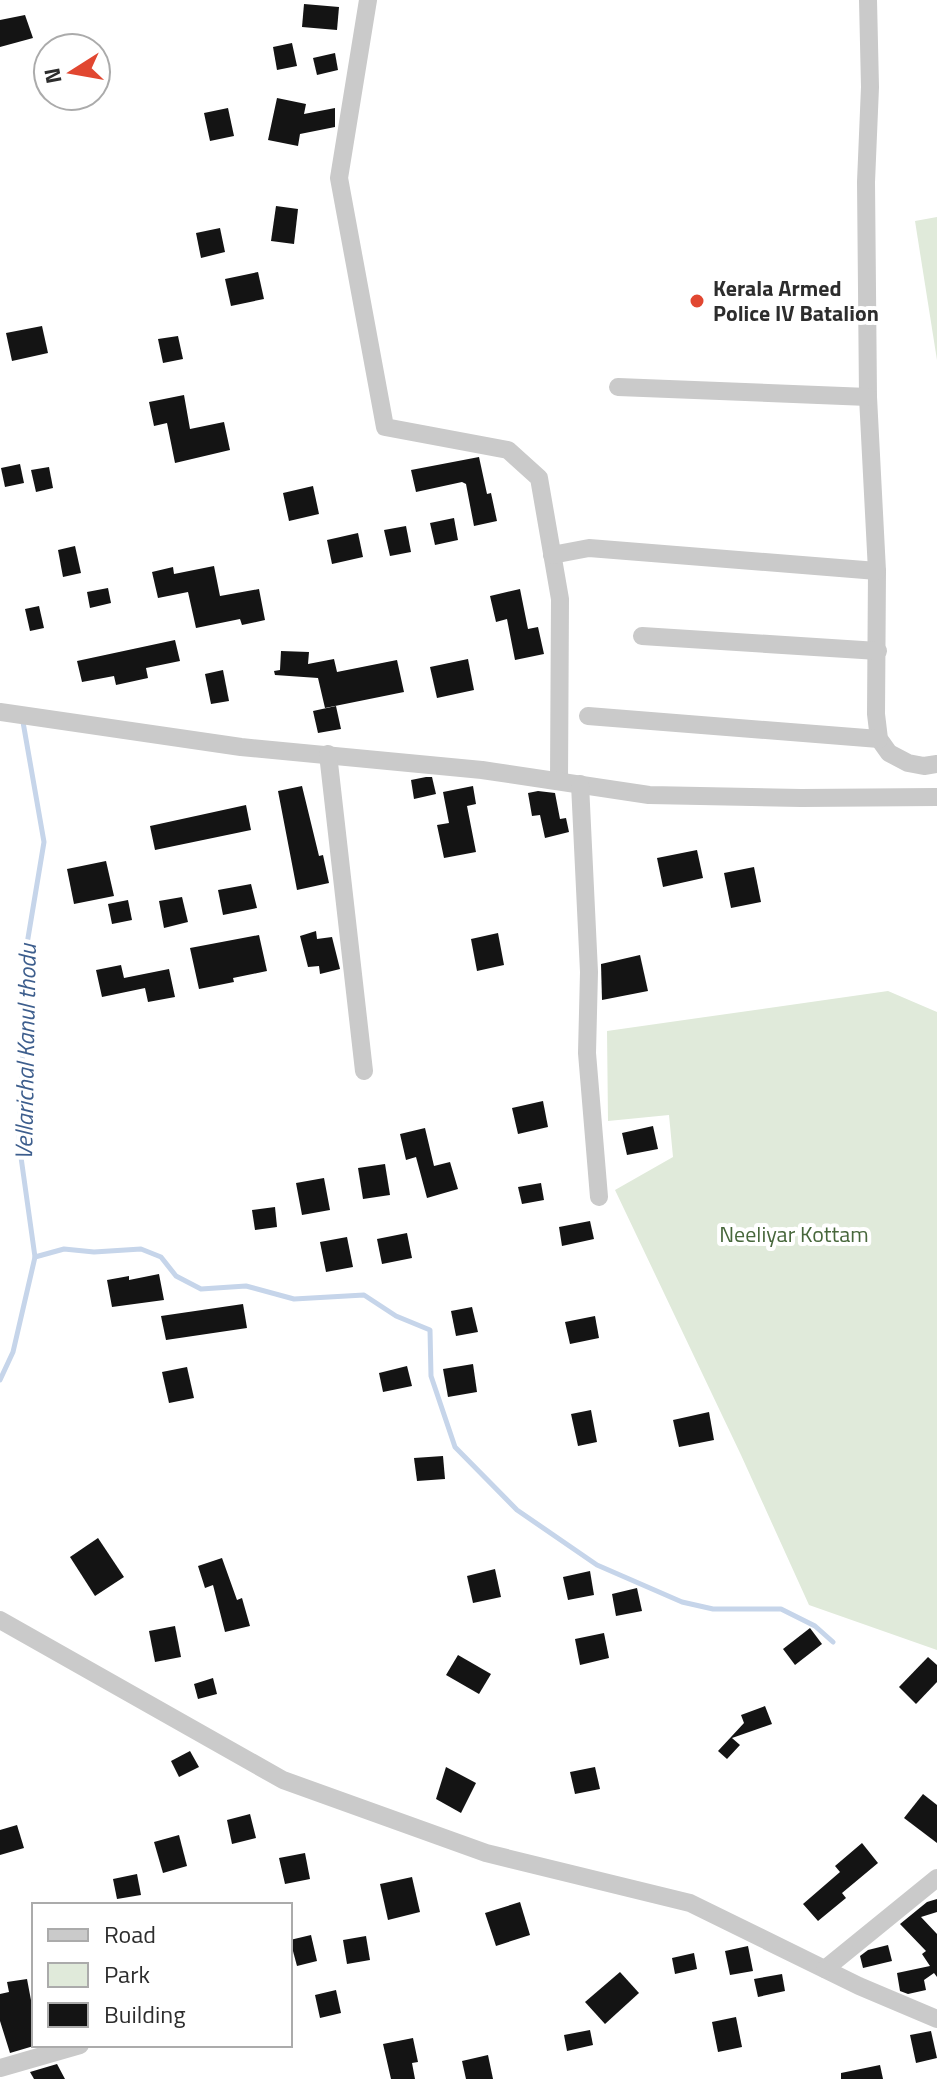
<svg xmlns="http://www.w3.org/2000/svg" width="937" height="2079" viewBox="0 0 937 2079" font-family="'Titillium Web',sans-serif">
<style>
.green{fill:#e0eada}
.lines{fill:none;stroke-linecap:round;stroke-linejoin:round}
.stream{stroke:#c6d5ea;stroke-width:5}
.building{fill:#141414}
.minor{stroke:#cacaca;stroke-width:18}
.poi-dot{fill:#e14731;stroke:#fff;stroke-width:3}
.labels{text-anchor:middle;stroke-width:8;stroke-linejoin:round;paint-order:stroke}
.poi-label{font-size:22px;font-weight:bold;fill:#2d2d2d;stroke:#fff;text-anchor:start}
.park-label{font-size:22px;fill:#47673b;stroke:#fff}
.water-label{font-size:24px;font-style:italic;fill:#3d5e8d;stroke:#fff}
</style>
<rect width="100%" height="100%" fill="#fff"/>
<g class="green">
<polygon points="937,217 937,360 915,221"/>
<polygon points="888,991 937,1012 937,1650 809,1605 741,1455 615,1190 673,1157 669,1115 608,1121 607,1031"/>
</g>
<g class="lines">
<g class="stream">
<polyline points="35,1257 64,1249 94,1252 141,1249 161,1257 176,1276 201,1289 246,1286 294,1299 364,1295 396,1316 430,1330 431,1376 455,1447 517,1510 597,1565 682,1602 713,1609 781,1609 815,1626 833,1642"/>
<polyline points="0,1380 13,1352 35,1257 19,1143 27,944 44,842 23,722"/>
</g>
</g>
<g class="building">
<polygon points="304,4 339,7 337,30 302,27"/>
<polygon points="25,15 33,38 0,47 0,20"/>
<polygon points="292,43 297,66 277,70 273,47"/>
<polygon points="335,53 338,70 317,75 313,58"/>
<polygon points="277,98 306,104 304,114 335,108 335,127 300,134 298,146 268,140"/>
<polygon points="228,108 234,136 210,141 204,113"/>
<polygon points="276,206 298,209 294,244 271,241"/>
<polygon points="220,228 225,252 201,258 196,233"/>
<polygon points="258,272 264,299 231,306 225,279"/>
<polygon points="42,326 48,353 12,361 6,333"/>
<polygon points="178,336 183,359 163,363 158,339"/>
<polygon points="184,395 190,429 224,422 230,450 175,463 167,423 154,426 149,402"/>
<polygon points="479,457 487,494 491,493 497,521 474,526 466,484 462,482 416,492 411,470"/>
<polygon points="20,464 24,483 5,487 1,468"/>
<polygon points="49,467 53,488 36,492 31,470"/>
<polygon points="313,486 319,514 289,521 283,493"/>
<polygon points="454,518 458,540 435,545 430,523"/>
<polygon points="406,526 411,552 390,556 384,530"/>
<polygon points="358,533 363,557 332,564 327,540"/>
<polygon points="75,546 81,573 63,577 58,550"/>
<polygon points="214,566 220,596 259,589 265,620 242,625 240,619 196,628 188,592 158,598 152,572 173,567 174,574"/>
<polygon points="108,588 111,603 90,608 87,592"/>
<polygon points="520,589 528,629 538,627 544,654 515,660 507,619 496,622 490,596"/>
<polygon points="39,606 44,628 30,631 25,609"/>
<polygon points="175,640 180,661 146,668 148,678 116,685 114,676 82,682 77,661"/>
<polygon points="281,651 309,652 308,664 334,659 337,672 397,660 404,692 325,708 318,678 275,675 274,671 280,670"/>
<polygon points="468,659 474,690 437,698 430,667"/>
<polygon points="223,670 229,701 211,704 205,674"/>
<polygon points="336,706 341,729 318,733 313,711"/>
<polygon points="426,777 432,777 436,794 414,799 411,780"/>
<polygon points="302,786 319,856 323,855 329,883 297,890 278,791"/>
<polygon points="473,786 476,804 467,806 476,852 444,858 437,825 449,823 443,792"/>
<polygon points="538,791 555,793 560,819 566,818 569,832 545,838 540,815 532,816 528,793"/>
<polygon points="246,805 251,830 155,850 150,826"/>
<polygon points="697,850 703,878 663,887 657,858"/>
<polygon points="106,861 114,896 74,904 67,869"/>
<polygon points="754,867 761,902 731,908 724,873"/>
<polygon points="251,884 257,908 223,915 218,890"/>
<polygon points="182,897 188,922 164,928 159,901"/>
<polygon points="128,900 132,920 112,924 108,904"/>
<polygon points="316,931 317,939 332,937 340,969 320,974 319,966 308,967 300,936"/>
<polygon points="498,933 504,965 477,971 471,939"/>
<polygon points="259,935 267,971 233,978 234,982 199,989 190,948"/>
<polygon points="640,955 648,991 602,1000 601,964"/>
<polygon points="121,965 124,978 169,969 175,997 148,1002 145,988 102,997 96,970"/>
<polygon points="543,1101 548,1127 518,1134 512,1108"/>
<polygon points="653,1126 658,1149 627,1155 622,1133"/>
<polygon points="425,1128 434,1166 450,1162 458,1189 427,1198 416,1157 406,1160 400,1134"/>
<polygon points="385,1164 390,1195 363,1199 358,1168"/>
<polygon points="324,1178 330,1210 302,1215 296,1183"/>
<polygon points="541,1183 544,1200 522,1204 518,1187"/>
<polygon points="275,1207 277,1227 255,1230 252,1210"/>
<polygon points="590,1221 594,1239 562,1246 559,1227"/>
<polygon points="407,1233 412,1258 382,1264 377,1239"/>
<polygon points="347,1237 353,1267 326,1272 320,1242"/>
<polygon points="159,1274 164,1300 112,1307 107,1280 129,1276 129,1280"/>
<polygon points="243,1304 247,1328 166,1340 161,1316"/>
<polygon points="472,1307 478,1332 456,1336 451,1311"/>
<polygon points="595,1316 599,1338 570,1344 565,1322"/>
<polygon points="473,1364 477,1392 448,1397 443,1369"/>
<polygon points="407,1366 412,1386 383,1392 379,1373"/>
<polygon points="187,1367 194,1398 169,1403 162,1372"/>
<polygon points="591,1410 597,1442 578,1446 571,1414"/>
<polygon points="709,1412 714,1440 679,1447 673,1420"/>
<polygon points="443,1456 445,1479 417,1481 414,1458"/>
<polygon points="98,1538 124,1577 95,1596 70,1557"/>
<polygon points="222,1558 237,1600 242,1598 250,1626 225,1632 213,1585 205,1588 198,1566"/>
<polygon points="495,1569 501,1597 473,1603 467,1576"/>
<polygon points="590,1571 594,1595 568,1600 563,1577"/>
<polygon points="637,1588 642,1611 616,1616 612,1594"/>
<polygon points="175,1626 181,1657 155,1662 149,1631"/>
<polygon points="810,1628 822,1644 795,1665 783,1649"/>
<polygon points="604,1633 609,1658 580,1665 575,1639"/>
<polygon points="458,1655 491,1674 479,1694 446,1675"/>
<polygon points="928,1657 937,1665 937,1682 916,1704 899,1687"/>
<polygon points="213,1678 217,1694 198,1699 194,1684"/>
<polygon points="765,1706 772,1724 732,1738 740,1745 727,1759 718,1751 744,1723 741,1715"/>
<polygon points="190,1751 199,1767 179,1777 171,1761"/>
<polygon points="446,1767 476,1783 461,1813 436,1799"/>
<polygon points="595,1767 600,1789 575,1794 570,1772"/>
<polygon points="923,1794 937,1805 937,1843 904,1818"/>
<polygon points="250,1814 256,1838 232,1844 227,1820"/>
<polygon points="17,1825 24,1848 0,1855 0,1830"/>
<polygon points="179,1835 187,1866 163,1873 154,1842"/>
<polygon points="862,1843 878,1863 842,1893 846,1898 818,1921 803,1904 840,1872 835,1866"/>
<polygon points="305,1853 310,1879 285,1884 279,1858"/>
<polygon points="137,1874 141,1895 117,1899 113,1879"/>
<polygon points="412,1877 420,1912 388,1920 380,1884"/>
<polygon points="937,1899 937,1912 921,1917 937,1934 937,1977 934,1973 924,1980 926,1990 908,1994 900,1991 897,1973 930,1966 922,1954 926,1951 900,1924 927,1902"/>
<polygon points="520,1902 530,1935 496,1946 485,1913"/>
<polygon points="311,1935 317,1961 297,1966 290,1940"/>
<polygon points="366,1936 370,1960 347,1964 343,1940"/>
<polygon points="888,1945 892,1961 863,1968 860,1956 868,1950"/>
<polygon points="748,1946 753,1971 730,1975 725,1951"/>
<polygon points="694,1953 697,1969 675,1974 672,1958"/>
<polygon points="620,1972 639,1993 605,2024 585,2002"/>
<polygon points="782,1974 785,1991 758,1997 754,1979"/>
<polygon points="27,1979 34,2016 34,2045 37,2045 10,2053 0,2021 0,1994 9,1992 7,1982"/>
<polygon points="336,1990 341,2013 320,2018 315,1995"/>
<polygon points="736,2017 742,2047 718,2052 712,2022"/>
<polygon points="590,2030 593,2045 567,2051 564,2035"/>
<polygon points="931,2031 937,2058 916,2063 910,2035"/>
<polygon points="413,2038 418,2062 412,2063 415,2079 391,2079 383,2044"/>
<polygon points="488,2055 493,2079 466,2079 462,2061"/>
<polygon points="57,2064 65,2079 34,2079 30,2072"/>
<polygon points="880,2065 883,2079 841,2079 841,2073"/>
</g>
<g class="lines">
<g class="minor">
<polyline points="368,0 339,178 385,427 508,450 539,478 560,599 559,781"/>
<polyline points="868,0 870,87 866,182 868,397 877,571 876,714 879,739 889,753 908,763 924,766 937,764"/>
<polyline points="618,387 868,397"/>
<polyline points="552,555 589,548 877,571"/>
<polyline points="642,636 878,651"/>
<polyline points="0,712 241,747 482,770 649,795 801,798 937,797"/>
<polyline points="588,716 879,739"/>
<polyline points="328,754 364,1071"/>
<polyline points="580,784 589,972 587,1053 599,1197"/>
<polyline points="0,1620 283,1780 486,1853 690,1903 859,1986 937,2019"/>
<polyline points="825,1969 937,1878"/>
<polyline points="0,2068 80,2045"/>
</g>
</g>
<circle class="poi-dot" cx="697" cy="301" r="8"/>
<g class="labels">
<g class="poi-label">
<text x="713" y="296">Kerala Armed<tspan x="713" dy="25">Police IV Batalion</tspan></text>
</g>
<g class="park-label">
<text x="794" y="1242">Neeliyar Kottam</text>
</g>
<g class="water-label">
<text transform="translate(26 1052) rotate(-89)" y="8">Vellarichal Kanul thodu</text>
</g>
</g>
<rect x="32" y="1903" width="260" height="144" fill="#ffffff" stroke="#ababab" stroke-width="2"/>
<rect x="48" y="1929" width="40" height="12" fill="#cacaca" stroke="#ababab" stroke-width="2"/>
<text x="104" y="1943" font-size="24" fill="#2d2d2d">Road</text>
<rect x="48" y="1963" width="40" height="24" fill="#e0eada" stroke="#ababab" stroke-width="2"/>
<text x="104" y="1983" font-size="24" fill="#2d2d2d">Park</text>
<rect x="48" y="2003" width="40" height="24" fill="#141414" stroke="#ababab" stroke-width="2"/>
<text x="104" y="2023" font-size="24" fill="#2d2d2d">Building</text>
<g transform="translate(72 72) rotate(259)"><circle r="38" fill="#ffffff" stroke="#ababab" stroke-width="2"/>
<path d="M0-6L14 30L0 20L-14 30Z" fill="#e14731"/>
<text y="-12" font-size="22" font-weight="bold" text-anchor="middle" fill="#2d2d2d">N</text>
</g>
</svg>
